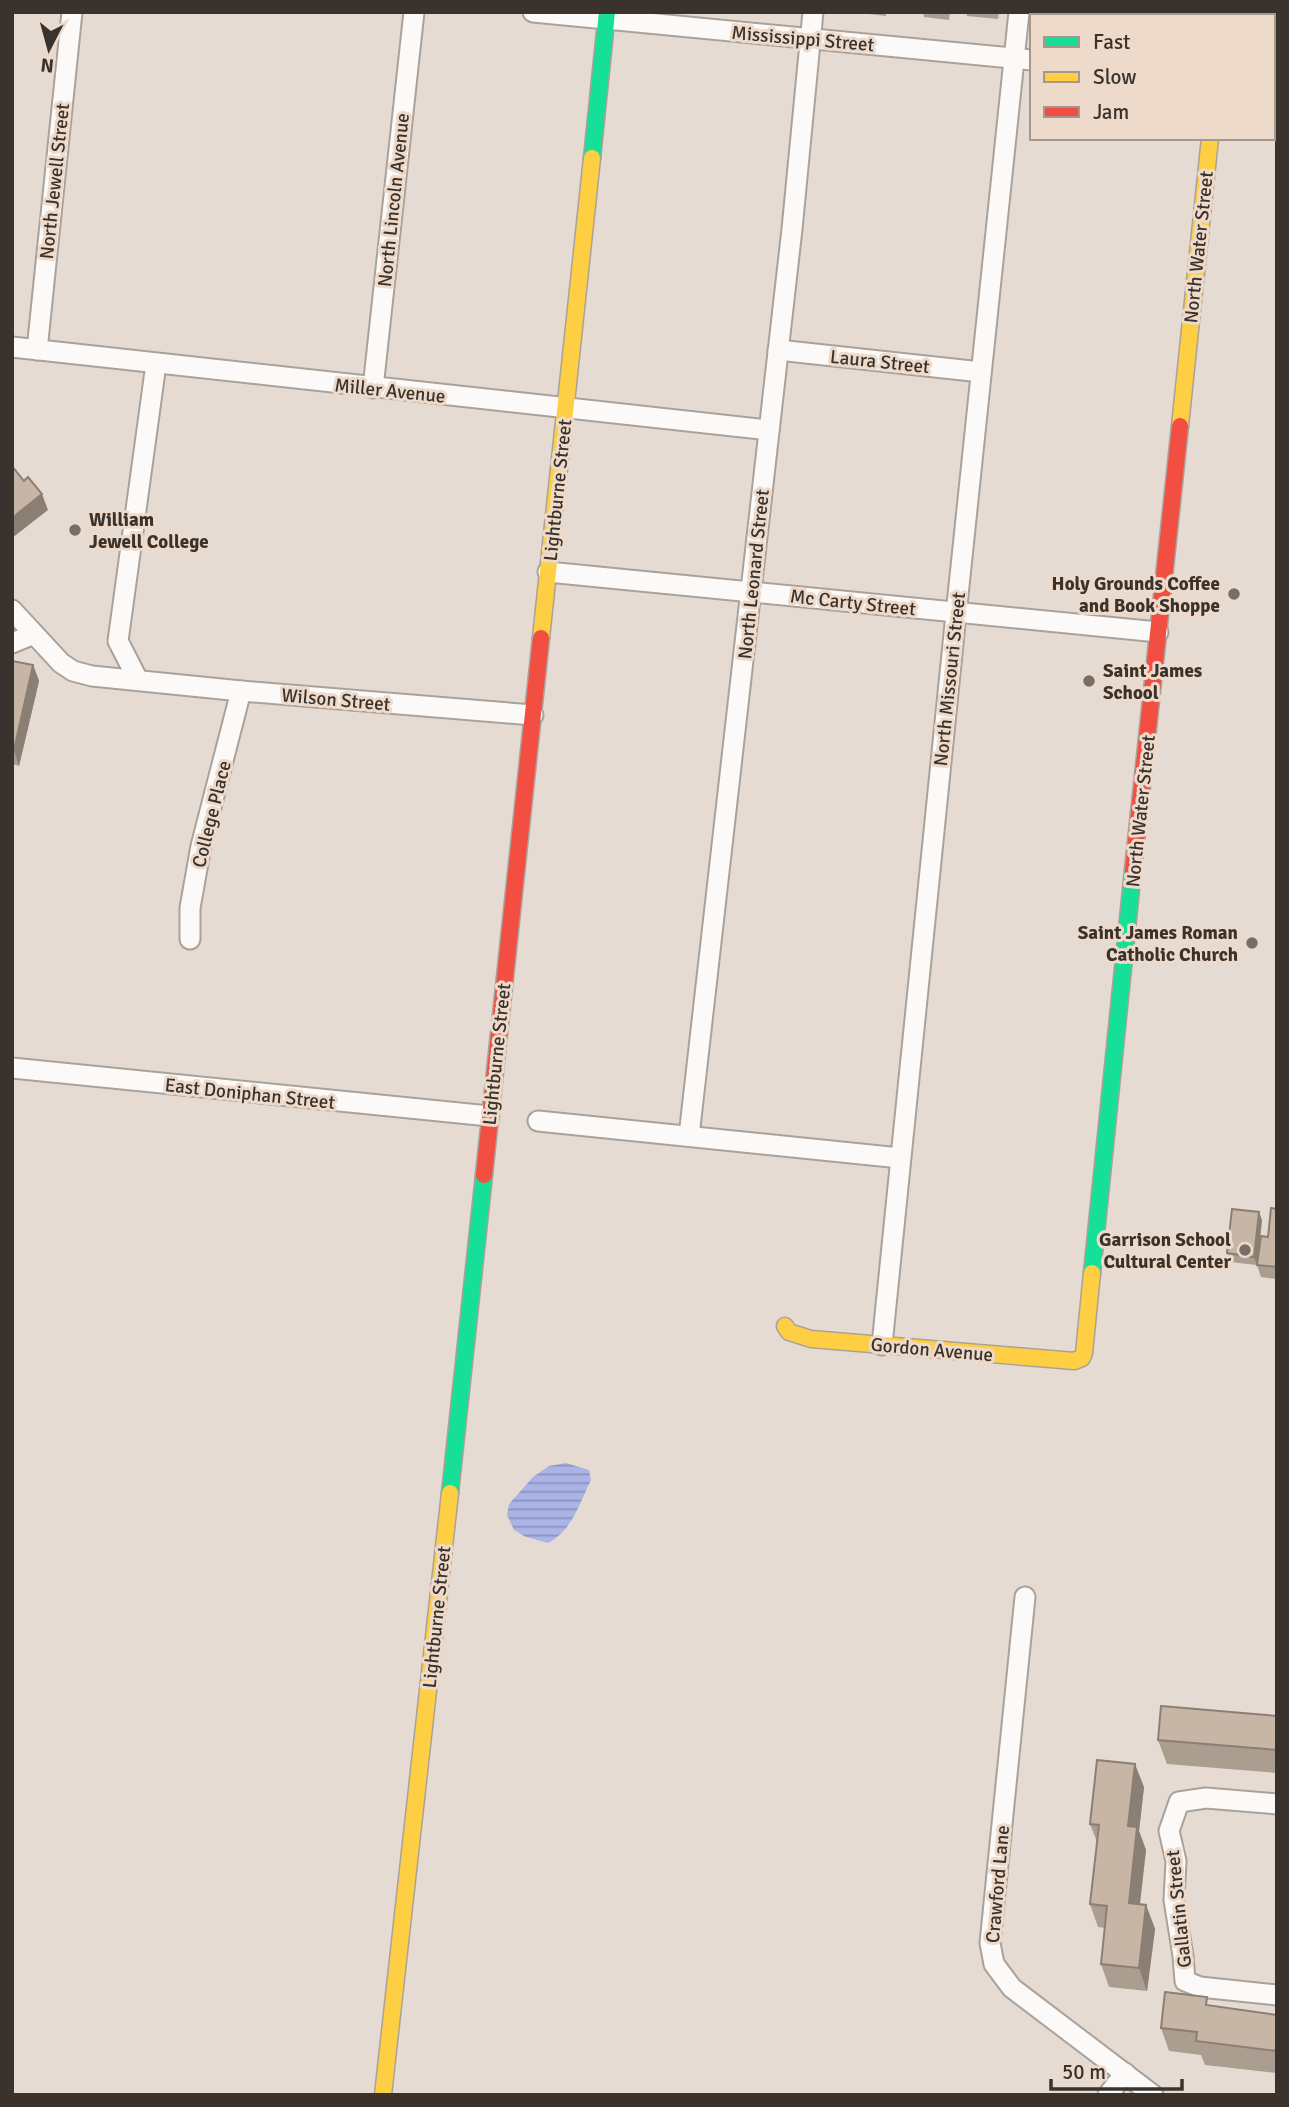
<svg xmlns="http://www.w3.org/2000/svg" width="1289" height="2107" viewBox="0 0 1289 2107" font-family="Signika,sans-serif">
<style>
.water{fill:url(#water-rules)}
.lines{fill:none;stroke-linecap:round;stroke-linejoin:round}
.street-casing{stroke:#aaa29a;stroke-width:23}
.fast-casing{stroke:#aaa29a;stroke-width:19}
.slow-casing{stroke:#aaa29a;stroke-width:19}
.jam-casing{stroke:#aaa29a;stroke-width:19}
.street{stroke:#fbfaf8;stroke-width:19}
.fast{stroke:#16e098;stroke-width:16}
.slow{stroke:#ffcf43;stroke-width:16}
.jam{stroke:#f24e42;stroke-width:16}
.wall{fill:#ab9d8f}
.shaded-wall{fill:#8b7f74}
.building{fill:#c7b6a6;stroke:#8b7f74;stroke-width:2}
.poi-dot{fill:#766e67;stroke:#eedaca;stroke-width:2.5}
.labels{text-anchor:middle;stroke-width:6;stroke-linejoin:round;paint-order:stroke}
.street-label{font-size:19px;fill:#3a332d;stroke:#eedaca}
.poi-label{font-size:19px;font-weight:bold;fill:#3a332d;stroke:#eedaca;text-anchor:end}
</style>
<defs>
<pattern id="water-rules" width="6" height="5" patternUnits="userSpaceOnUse" patternTransform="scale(1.75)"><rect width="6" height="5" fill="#aab4e6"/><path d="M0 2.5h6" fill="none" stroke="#8b93bb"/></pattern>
</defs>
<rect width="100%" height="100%" fill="#e6dbd2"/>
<path class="water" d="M 566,1463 L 589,1470 L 591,1480 C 580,1502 572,1531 548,1543 L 526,1537 L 514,1530 L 507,1515 L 509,1504 L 533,1477 L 549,1466 Z"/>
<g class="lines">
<defs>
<g id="street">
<polyline points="533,12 1032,60"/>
<polyline points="1223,16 1223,12"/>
<polyline points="1273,82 1277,83"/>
<polyline points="12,347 769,430"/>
<polyline points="37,350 72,12"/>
<polyline points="778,350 981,372"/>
<polyline points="373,388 414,12"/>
<polyline points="548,572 1158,632"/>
<polyline points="12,610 61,663 73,671 92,676 241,691 533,715"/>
<polyline points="12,643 34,634"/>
<polyline points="138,680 118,641 156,364"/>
<polyline points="190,939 190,908 201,846 241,691"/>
<polyline points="12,1068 489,1116"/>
<polyline points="538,1121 900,1158"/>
<polyline points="689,1136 792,229 813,12"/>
<polyline points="882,1345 955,624 1019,12"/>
<polyline points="1025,1597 990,1943 994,1964 1012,1988 1153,2095"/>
<polyline points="1277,1804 1206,1798 1179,1802 1169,1831 1176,1861 1174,1900 1183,1956 1185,1981 1200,1987 1277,1995"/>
<polyline points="1108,2095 1125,2073"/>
</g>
<g id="fast">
<polyline points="592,158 607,12"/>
<polyline points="1092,1273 1133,870"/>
<polyline points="450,1493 484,1175"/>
</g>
<g id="slow">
<polyline points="1180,426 1210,138"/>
<polyline points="541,638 592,158"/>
<polyline points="785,1326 789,1332 811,1339 1074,1361 1082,1358 1084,1353 1092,1273"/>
<polyline points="383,2095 450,1493"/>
</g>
<g id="jam">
<polyline points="1133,870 1180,426"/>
<polyline points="484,1175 541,638"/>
</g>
</defs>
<use href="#street" class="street-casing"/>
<use href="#fast" class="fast-casing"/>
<use href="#slow" class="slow-casing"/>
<use href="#jam" class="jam-casing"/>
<use href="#street" class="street"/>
<use href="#fast" class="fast"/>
<use href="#slow" class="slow"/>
<use href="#jam" class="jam"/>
</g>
<g class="wall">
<polygon points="852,12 886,12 886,16"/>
<polygon points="923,12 950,12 949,20 924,17"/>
<polygon points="966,12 999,12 998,19 967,16"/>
<polygon points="1277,12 1277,55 1273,55 1273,16"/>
<polygon points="12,661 33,665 39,681 19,766 12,764"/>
<polygon points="1277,1209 1277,1279 1261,1277 1257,1265 1268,1237"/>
<polygon points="1262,1220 1257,1265 1230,1262 1227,1253"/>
<polygon points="1277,1716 1277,1773 1167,1764 1158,1740"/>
<polygon points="1144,1787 1139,1831 1146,1850 1140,1905 1146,1905 1155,1929 1147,1991 1109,1987 1101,1964 1105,1928 1098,1927 1090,1904 1097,1842 1090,1824"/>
<polygon points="1210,2006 1277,2015 1277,2073 1205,2065 1201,2055 1169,2051 1161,2028"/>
</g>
<g class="shaded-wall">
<polygon points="42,494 48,510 12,538 12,518"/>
<polygon points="33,665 39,681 19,766 14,750"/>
<polygon points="1259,1212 1262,1220 1257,1265 1254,1257"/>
<polygon points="1135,1764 1144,1787 1139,1831 1146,1850 1137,1927 1129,1903 1128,1826"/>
<polygon points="1146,1905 1155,1929 1147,1991 1139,1968"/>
</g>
<g class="building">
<polygon points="1056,12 1093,12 1092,16 1056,16"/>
<polygon points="1154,12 1200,12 1200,16 1153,16"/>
<polygon points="1253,12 1277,12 1277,44 1273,43 1273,16 1252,16"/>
<polygon points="12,466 24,481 28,477 42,494 12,518"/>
<polygon points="12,661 33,665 14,750 12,749"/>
<polygon points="1271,1208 1277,1209 1277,1267 1257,1265 1261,1236 1268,1237"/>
<polygon points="1232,1209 1259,1212 1254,1257 1227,1253"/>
<polygon points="1161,1706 1277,1716 1277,1750 1158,1740"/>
<polygon points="1097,1760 1135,1764 1128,1826 1137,1827 1129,1903 1146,1905 1139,1968 1101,1964 1107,1906 1090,1904 1099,1825 1090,1824"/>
<polygon points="1165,1992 1207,1997 1206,2005 1277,2015 1277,2051 1196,2041 1197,2032 1161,2028"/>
</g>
<g class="poi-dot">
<circle cx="75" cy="530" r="7"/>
<circle cx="1234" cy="594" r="7"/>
<circle cx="1089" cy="681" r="7"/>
<circle cx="1252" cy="943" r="7"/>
<circle cx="1245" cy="1250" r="7"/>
</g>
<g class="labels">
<g class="street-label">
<text transform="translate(803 38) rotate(5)" y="7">Mississippi Street</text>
<text transform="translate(54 181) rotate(-84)" y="7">North Jewell Street</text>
<text transform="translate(393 200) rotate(-84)" y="7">North Lincoln Avenue</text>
<text transform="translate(1198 247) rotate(-84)" y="7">North Water Street</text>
<text transform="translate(880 361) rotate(6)" y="7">Laura Street</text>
<text transform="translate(390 390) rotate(6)" y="7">Miller Avenue</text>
<text transform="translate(557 490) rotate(-84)" y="7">Lightburne Street</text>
<text transform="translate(753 574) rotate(-84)" y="7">North Leonard Street</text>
<text transform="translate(853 602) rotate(6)" y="7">Mc Carty Street</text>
<text transform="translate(949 679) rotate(-84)" y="7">North Missouri Street</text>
<text transform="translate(336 699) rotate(5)" y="7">Wilson Street</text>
<text transform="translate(1140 811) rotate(-84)" y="7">North Water Street</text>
<text transform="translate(211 814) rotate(-76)" y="7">College Place</text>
<text transform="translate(496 1054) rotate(-84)" y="7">Lightburne Street</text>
<text transform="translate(250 1093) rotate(6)" y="7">East Doniphan Street</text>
<text transform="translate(932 1349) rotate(5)" y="7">Gordon Avenue</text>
<text transform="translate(436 1617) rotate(-84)" y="7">Lightburne Street</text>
<text transform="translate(997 1884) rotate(-85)" y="7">Crawford Lane</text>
<text transform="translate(1178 1909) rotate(-96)" y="7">Gallatin Street</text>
</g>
<g class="poi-label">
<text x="89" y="526" text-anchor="start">William<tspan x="89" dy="22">Jewell College</tspan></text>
<text x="1220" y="590">Holy Grounds Coffee<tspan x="1220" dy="22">and Book Shoppe</tspan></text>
<text x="1103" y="677" text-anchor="start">Saint James<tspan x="1103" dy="22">School</tspan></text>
<text x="1238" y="939">Saint James Roman<tspan x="1238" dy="22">Catholic Church</tspan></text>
<text x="1231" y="1246">Garrison School<tspan x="1231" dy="22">Cultural Center</tspan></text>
</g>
</g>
<rect width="1289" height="2107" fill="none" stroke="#3a332d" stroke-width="28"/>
<rect x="1030" y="14" width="245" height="126" fill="#eedaca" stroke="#a6978b" stroke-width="2"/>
<rect x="1044" y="37" width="35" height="10" fill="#16e098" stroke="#a6978b" stroke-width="2"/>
<text x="1093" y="49" font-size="21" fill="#3a332d">Fast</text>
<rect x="1044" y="72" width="35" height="10" fill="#ffcf43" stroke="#a6978b" stroke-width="2"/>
<text x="1093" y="84" font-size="21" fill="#3a332d">Slow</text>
<rect x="1044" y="107" width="35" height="10" fill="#f24e42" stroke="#a6978b" stroke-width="2"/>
<text x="1093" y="119" font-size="21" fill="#3a332d">Jam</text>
<g transform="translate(49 49) rotate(186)" stroke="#eedaca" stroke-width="5" paint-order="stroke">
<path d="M0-5L12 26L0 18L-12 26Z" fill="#3a332d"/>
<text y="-10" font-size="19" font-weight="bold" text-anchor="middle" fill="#3a332d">N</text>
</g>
<path d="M1051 2079v10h131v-10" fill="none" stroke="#3a332d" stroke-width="3.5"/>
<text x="1062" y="2079" font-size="21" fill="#3a332d" stroke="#eedaca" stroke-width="5" paint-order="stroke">50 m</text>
</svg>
